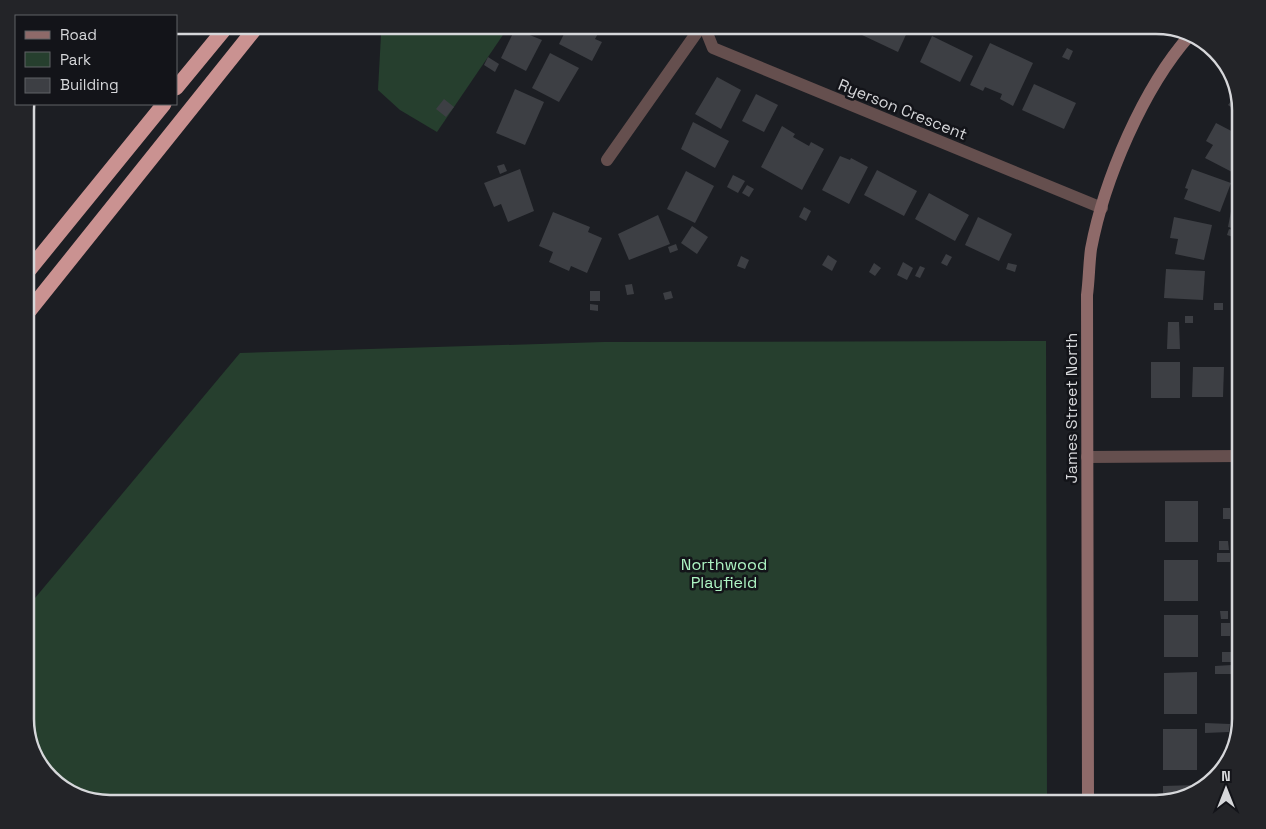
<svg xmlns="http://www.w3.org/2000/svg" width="1266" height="829" viewBox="0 0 1266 829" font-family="'Space Grotesk',sans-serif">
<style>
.green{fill:#263f2e}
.building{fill:#3d3f44}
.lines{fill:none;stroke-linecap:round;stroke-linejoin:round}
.street{stroke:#654f4e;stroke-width:12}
.secondary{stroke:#8e6a69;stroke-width:12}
.highway{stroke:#ca9291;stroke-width:15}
.labels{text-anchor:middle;stroke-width:5;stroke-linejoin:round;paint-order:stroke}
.street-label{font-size:16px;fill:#d6d7da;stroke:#131419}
.park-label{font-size:16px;fill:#aef5c4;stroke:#131419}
.rim{fill:none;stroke:#d6d7da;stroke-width:2.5}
</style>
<rect width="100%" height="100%" fill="#1c1e23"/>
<g class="green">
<polygon points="507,29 437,132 400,110 378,90 381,35 386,30"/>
<polygon points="1046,341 1047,804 110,804 63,790 36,761 25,724 25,610 240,353 604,342"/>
</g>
<g class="building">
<polygon points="910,26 898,52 862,35 865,27"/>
<polygon points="1013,26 1023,26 1019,33 1011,29"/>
<polygon points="567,28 601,28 595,39 602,42 592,61 559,44"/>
<polygon points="515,29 542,40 526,71 501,58"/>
<polygon points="932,36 973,56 960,82 920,62"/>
<polygon points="990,43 1033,63 1013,106 1000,99 1002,94 985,87 983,91 970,85"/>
<polygon points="1067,48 1073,51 1069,60 1062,57"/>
<polygon points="550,53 579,68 559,102 532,88"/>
<polygon points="488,57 499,64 495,72 484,65"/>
<polygon points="717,77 741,90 721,129 695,114"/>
<polygon points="1034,84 1076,103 1064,129 1022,110"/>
<polygon points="515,89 544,102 525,145 496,133"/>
<polygon points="1237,93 1241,105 1241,114 1228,105"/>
<polygon points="756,94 778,105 764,132 742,121"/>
<polygon points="444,99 454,107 446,117 436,109"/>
<polygon points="693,122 729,141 715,168 681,149"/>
<polygon points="1216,123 1241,136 1241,156 1232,172 1205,158 1213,145 1206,141"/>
<polygon points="782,126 795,134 793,137 809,146 811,142 824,149 802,190 761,167"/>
<polygon points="840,156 850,160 851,158 868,167 849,204 822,190"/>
<polygon points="504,164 507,171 500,174 497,166"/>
<polygon points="520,169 534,211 508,222 501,204 494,207 484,183"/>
<polygon points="1192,169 1231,183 1220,212 1184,199 1188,189 1185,188"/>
<polygon points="877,170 917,191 904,216 864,195"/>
<polygon points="686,171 714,186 695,223 667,209"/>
<polygon points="733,175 745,181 738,193 727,187"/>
<polygon points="747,185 754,189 749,197 742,193"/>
<polygon points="929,193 969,215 955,241 915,219"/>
<polygon points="1232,206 1241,209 1241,230 1228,227"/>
<polygon points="804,207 811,211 806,221 799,217"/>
<polygon points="553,212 590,227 588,232 602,238 587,273 571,266 569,271 549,262 553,252 539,246"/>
<polygon points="658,215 670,244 629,260 618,234"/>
<polygon points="978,217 1012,234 999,261 965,245"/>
<polygon points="1174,217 1212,225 1204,260 1175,254 1178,239 1170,238"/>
<polygon points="692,226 708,237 697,254 681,243"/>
<polygon points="1229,229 1238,232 1236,238 1227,235"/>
<polygon points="676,244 678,250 670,253 668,247"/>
<polygon points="946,254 952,257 947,266 941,263"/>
<polygon points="828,255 837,261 832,271 822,265"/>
<polygon points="741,256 749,260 745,269 737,266"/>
<polygon points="903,262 913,268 907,280 897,275"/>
<polygon points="874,263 881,268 875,276 869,272"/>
<polygon points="1008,263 1017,265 1015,272 1006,269"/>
<polygon points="920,266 925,268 920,278 915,276"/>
<polygon points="1166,269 1205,271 1203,300 1164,298"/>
<polygon points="632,284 634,294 627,295 625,285"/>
<rect x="590" y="291" width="10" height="10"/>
<polygon points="671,291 673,298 665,300 663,293"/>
<rect x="1214" y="303" width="9" height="7"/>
<polygon points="590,304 598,305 598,311 590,310"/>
<rect x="1185" y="316" width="8" height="7"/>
<polygon points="1168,322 1179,322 1180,349 1167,349"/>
<polygon points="1234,358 1241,359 1241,373 1234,372"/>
<rect x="1151" y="362" width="29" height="36"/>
<polygon points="1193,367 1224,367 1223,397 1192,397"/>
<rect x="1165" y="501" width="33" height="41"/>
<rect x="1223" y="508" width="7" height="11"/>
<polygon points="1219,541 1228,541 1229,550 1219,550"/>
<rect x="1217" y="553" width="13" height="9"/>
<rect x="1164" y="560" width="34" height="41"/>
<polygon points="1220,611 1228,611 1228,619 1221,619"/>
<rect x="1164" y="615" width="34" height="42"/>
<rect x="1221" y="623" width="9" height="13"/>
<polygon points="1222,652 1232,652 1231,662 1222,662"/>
<polygon points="1232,665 1232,674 1215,674 1215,666"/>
<polygon points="1197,672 1197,714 1164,714 1164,673"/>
<polygon points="1235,717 1241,718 1239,726 1234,725"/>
<polygon points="1205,723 1230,724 1229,732 1205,733"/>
<rect x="1163" y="729" width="34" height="41"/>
<polygon points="1214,769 1224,769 1214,778"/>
<polygon points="1196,785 1197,793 1163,802 1163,786"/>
</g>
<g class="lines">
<g class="street">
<polyline points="705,28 713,48 1102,208"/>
<polyline points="607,160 700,28"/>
<polyline points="1087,457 1241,456"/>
</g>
<path class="secondary" d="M 1088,804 L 1087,295 C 1089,280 1089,264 1091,249 C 1104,180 1143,88 1190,35"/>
<g class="highway">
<polyline points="176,88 223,31"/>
<polyline points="25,275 164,104"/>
<polyline points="25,316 254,30"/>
</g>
</g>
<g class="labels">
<g class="street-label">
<text transform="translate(903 109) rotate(22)" y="6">Ryerson Crescent</text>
<text transform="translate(1071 408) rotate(-90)" y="6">James Street North</text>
</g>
<g class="park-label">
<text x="724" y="570">Northwood<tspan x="724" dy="18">Playfield</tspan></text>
</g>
</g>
<path d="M0 0H1266V829H0ZM110 34H1156A76 76 0 0 1 1232 110V719A76 76 0 0 1 1156 795H110A76 76 0 0 1 34 719V110A76 76 0 0 1 110 34Z" fill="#232428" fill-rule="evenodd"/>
<path class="rim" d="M110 34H1156A76 76 0 0 1 1232 110V719A76 76 0 0 1 1156 795H110A76 76 0 0 1 34 719V110A76 76 0 0 1 110 34Z"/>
<rect x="15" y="15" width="162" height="90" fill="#131419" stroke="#616266"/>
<rect x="25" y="31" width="25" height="8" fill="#8e6a69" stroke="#616266"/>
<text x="60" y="40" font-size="15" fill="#d6d7da">Road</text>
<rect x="25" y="52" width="25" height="15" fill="#263f2e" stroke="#616266"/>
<text x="60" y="65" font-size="15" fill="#d6d7da">Park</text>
<rect x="25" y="78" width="25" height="15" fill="#3d3f44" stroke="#616266"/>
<text x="60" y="90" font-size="15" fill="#d6d7da">Building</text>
<g transform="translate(1226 789)" stroke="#131419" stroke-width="4" paint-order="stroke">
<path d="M0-4L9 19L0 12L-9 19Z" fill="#d6d7da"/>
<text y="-8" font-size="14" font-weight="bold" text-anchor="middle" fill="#d6d7da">N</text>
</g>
</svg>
